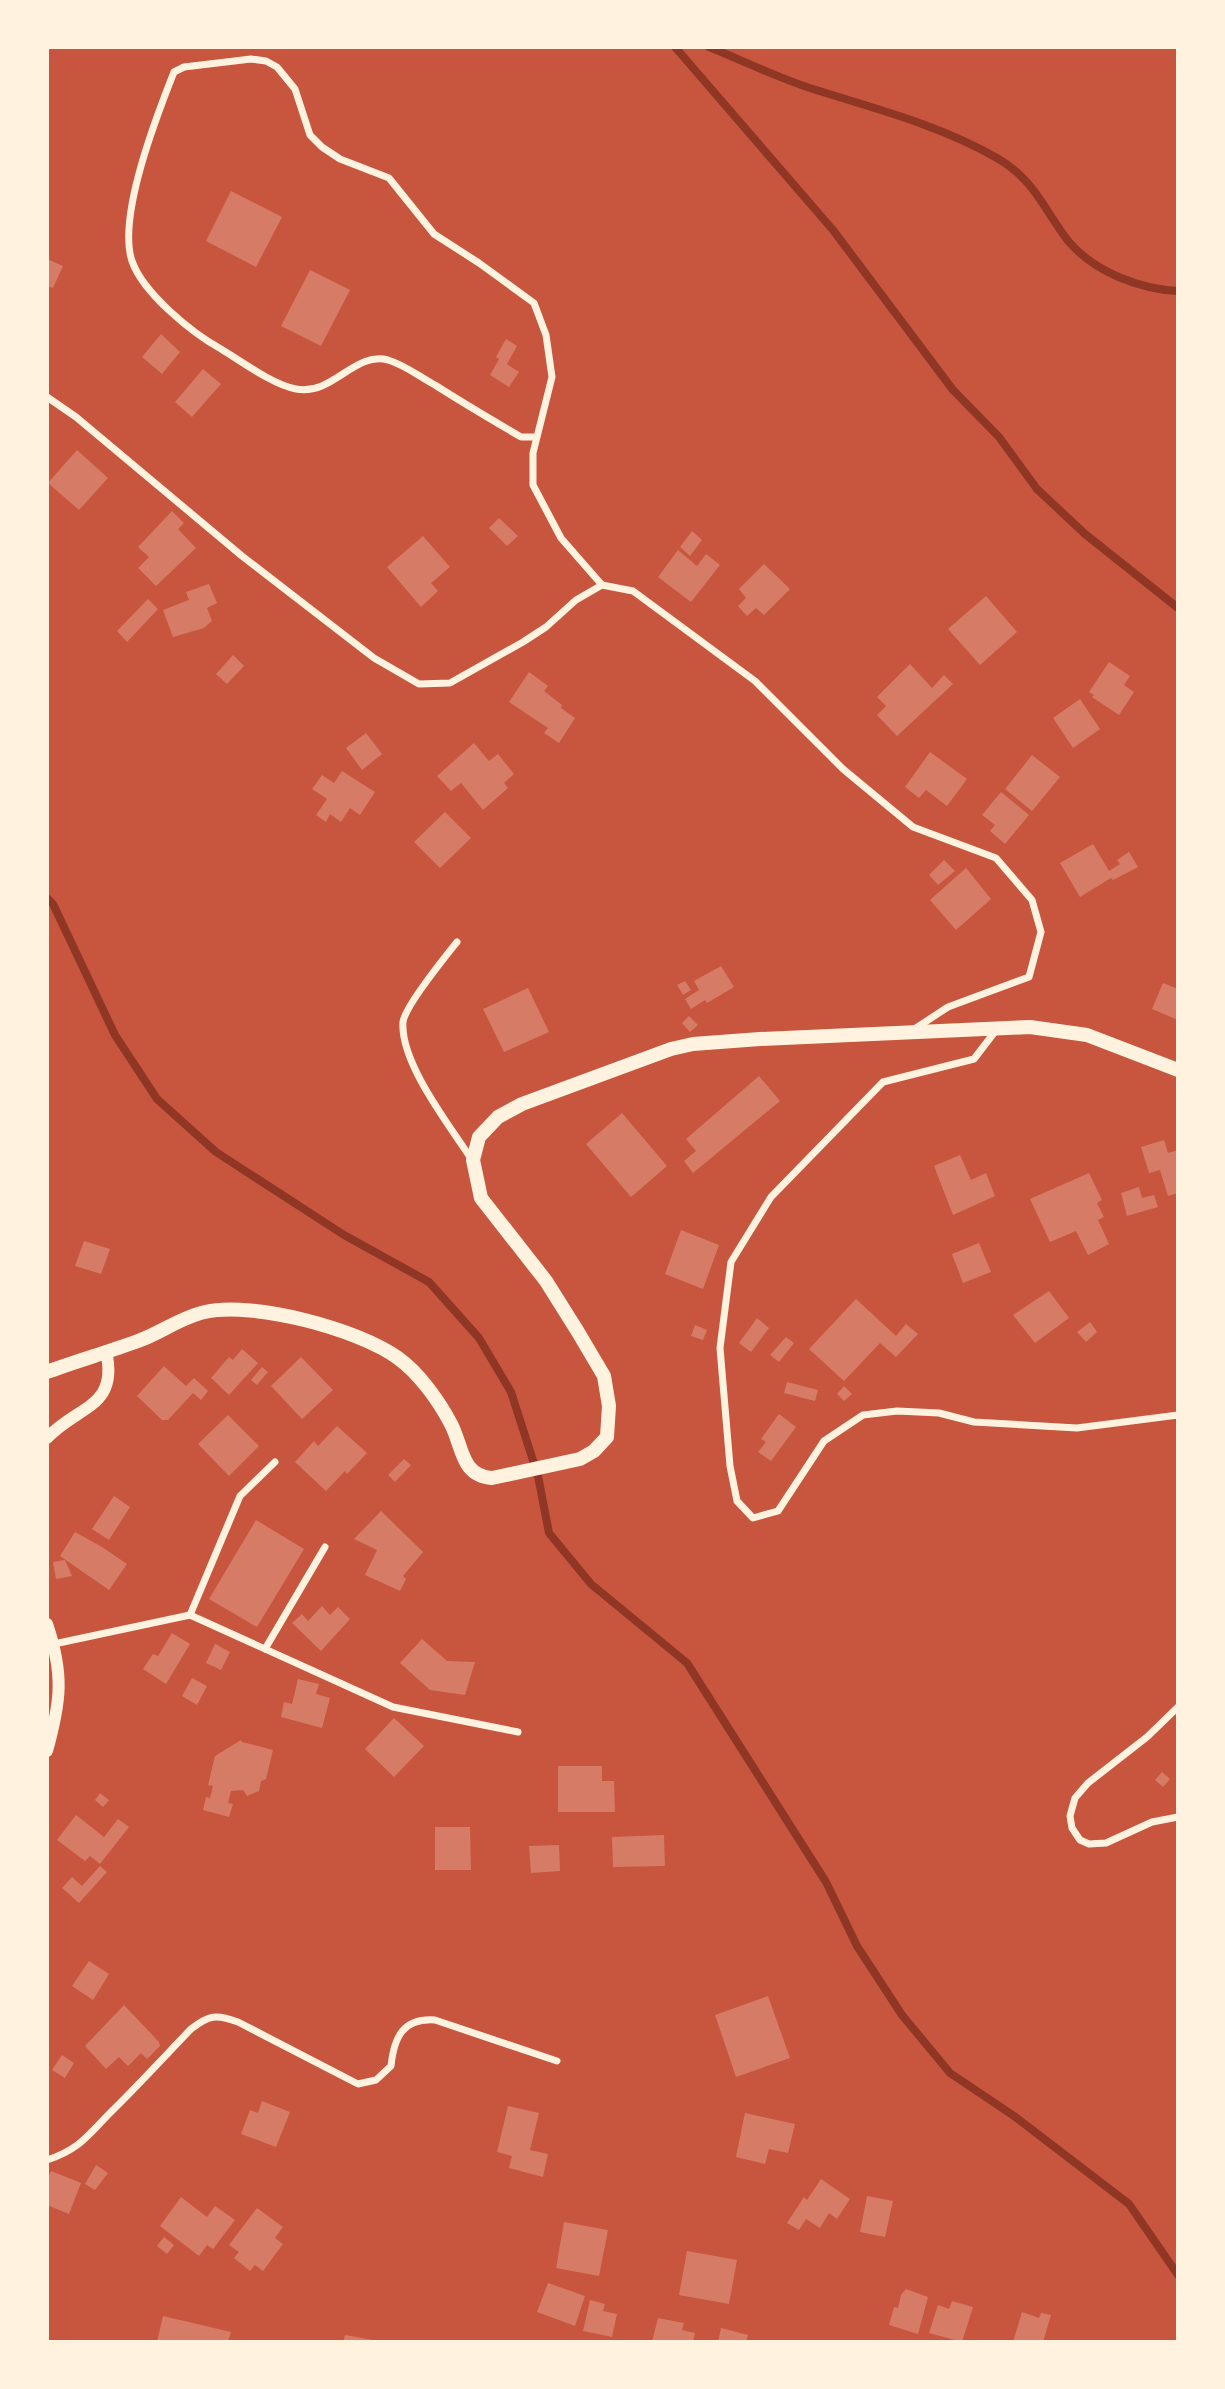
<svg xmlns="http://www.w3.org/2000/svg" width="1225" height="2389" viewBox="0 0 1225 2389" font-family="Arial,sans-serif">
<style>
.lines{fill:none;stroke-linecap:round;stroke-linejoin:round}
.stream{stroke:#8f3625;stroke-width:8}
.building{fill:#d67c66}
.minor{stroke:#fff3e0;stroke-width:7}
.tertiary{stroke:#fff3e0;stroke-width:12}
.secondary{stroke:#fff3e0;stroke-width:14}
</style>
<rect width="100%" height="100%" fill="#c8553d"/>
<g class="lines">
<g class="stream">
<polyline points="675,47 833,230 953,390 999,437 1037,489 1085,534 1178,608"/>
<path d="M 709,47 C 744,61 778,78 813,89 C 876,109 940,125 997,158 C 1035,180 1044,210 1069,242 C 1095,272 1139,289 1178,291"/>
<polyline points="47,898 53,904 115,1035 157,1099 216,1152 344,1235 429,1282 479,1338 511,1392 538,1476 549,1533 591,1584 687,1663 826,1882 857,1946 902,2015 950,2073 1014,2116 1129,2204 1178,2275"/>
</g>
</g>
<g class="building">
<polygon points="231,191 282,217 256,267 206,241"/>
<polygon points="47,259 63,266 53,288 47,286"/>
<polygon points="310,270 350,290 321,346 281,326"/>
<polygon points="161,334 180,352 162,374 142,357"/>
<polygon points="506,339 517,346 507,364 519,372 509,387 490,375 499,359 496,357"/>
<polygon points="203,369 221,384 192,417 175,402"/>
<polygon points="77,450 108,478 79,510 48,483"/>
<polygon points="172,511 184,523 178,529 196,548 156,586 138,568 149,557 138,547"/>
<polygon points="499,518 518,536 507,546 489,528"/>
<polygon points="692,531 702,540 690,556 680,547"/>
<polygon points="423,536 450,567 431,583 438,591 421,607 387,567"/>
<polygon points="678,550 697,566 706,554 720,565 691,602 658,577"/>
<polygon points="764,564 790,589 764,615 756,608 747,616 738,606 746,598 739,589"/>
<polygon points="209,584 217,603 207,608 212,621 204,628 173,637 163,610 189,600 186,592"/>
<polygon points="986,596 1017,632 980,665 948,629"/>
<polygon points="148,599 158,609 127,642 117,631"/>
<polygon points="233,655 244,666 227,684 216,674"/>
<polygon points="1109,662 1130,676 1124,685 1134,692 1119,715 1092,697 1094,695 1089,692"/>
<polygon points="910,664 932,688 944,675 953,684 897,736 877,715 886,706 877,697"/>
<polygon points="529,672 548,686 544,691 562,705 561,708 575,718 559,743 544,733 548,728 509,702"/>
<polygon points="1080,699 1100,729 1073,748 1053,718"/>
<polygon points="366,733 382,754 362,770 346,748"/>
<polygon points="474,743 489,761 498,754 514,774 504,783 508,788 483,810 461,783 451,791 437,776"/>
<polygon points="930,752 967,779 947,806 926,790 919,798 905,787"/>
<polygon points="1032,755 1060,777 1032,811 1005,789"/>
<polygon points="342,771 375,792 360,815 350,808 341,822 330,814 326,822 316,815 327,799 312,789 322,775 334,783"/>
<polygon points="1001,792 1029,815 1005,844 990,831 995,825 982,815"/>
<polygon points="445,812 471,838 440,868 414,842"/>
<polygon points="1093,844 1109,871 1120,864 1117,860 1129,852 1138,867 1113,880 1111,878 1080,897 1060,863"/>
<polygon points="944,860 955,871 938,885 929,875"/>
<polygon points="966,868 991,899 956,930 930,900"/>
<polygon points="721,966 734,987 707,1003 705,1000 691,1009 685,999 699,990 694,981"/>
<polygon points="685,981 691,990 683,995 677,985"/>
<polygon points="1163,983 1178,989 1178,1020 1152,1009"/>
<polygon points="528,988 549,1032 504,1052 483,1009"/>
<polygon points="689,1016 698,1025 690,1032 682,1023"/>
<polygon points="759,1076 780,1101 693,1173 684,1161 696,1151 686,1139"/>
<polygon points="622,1113 667,1166 631,1197 586,1144"/>
<polygon points="1164,1140 1168,1153 1178,1150 1178,1193 1168,1196 1160,1170 1149,1173 1141,1147"/>
<polygon points="960,1155 971,1180 986,1173 995,1196 953,1215 934,1166"/>
<polygon points="1089,1173 1102,1200 1097,1203 1104,1217 1098,1220 1109,1244 1088,1255 1076,1231 1050,1242 1030,1199"/>
<polygon points="1139,1187 1142,1198 1154,1195 1158,1207 1127,1216 1121,1193"/>
<polygon points="681,1230 719,1245 703,1289 665,1274"/>
<polygon points="84,1241 110,1249 101,1274 75,1266"/>
<polygon points="979,1243 991,1272 963,1283 952,1254"/>
<polygon points="1049,1291 1069,1318 1035,1343 1013,1315"/>
<polygon points="856,1299 896,1336 906,1324 918,1334 896,1357 880,1343 844,1381 809,1349"/>
<polygon points="757,1318 769,1328 751,1352 739,1343"/>
<polygon points="1090,1322 1097,1332 1086,1342 1077,1332"/>
<polygon points="695,1325 707,1330 703,1340 691,1336"/>
<polygon points="786,1337 794,1343 779,1362 770,1355"/>
<polygon points="242,1349 258,1363 229,1395 211,1378 229,1357 233,1360"/>
<polygon points="301,1357 333,1390 302,1419 271,1386"/>
<polygon points="164,1366 186,1386 194,1378 208,1391 201,1400 193,1393 168,1420 162,1420 137,1396"/>
<polygon points="262,1367 268,1372 257,1385 251,1380"/>
<polygon points="787,1382 818,1390 815,1401 784,1393"/>
<polygon points="844,1386 852,1394 844,1401 837,1394"/>
<polygon points="779,1414 796,1427 771,1461 758,1452 766,1442 761,1439"/>
<polygon points="228,1415 259,1446 229,1476 198,1444"/>
<polygon points="337,1426 367,1453 347,1474 345,1471 326,1491 295,1462 314,1441 318,1446"/>
<polygon points="404,1459 411,1465 395,1482 388,1475"/>
<polygon points="114,1496 130,1507 109,1540 92,1529"/>
<polygon points="381,1511 423,1552 403,1576 406,1579 400,1591 365,1575 377,1550 354,1539"/>
<polygon points="256,1520 304,1549 257,1627 209,1599"/>
<polygon points="75,1532 102,1547 127,1564 109,1590 60,1556"/>
<polygon points="65,1560 72,1576 56,1579 53,1562"/>
<polygon points="322,1606 330,1615 338,1607 350,1619 321,1651 292,1623 302,1614 308,1621"/>
<polygon points="172,1633 190,1644 166,1684 143,1669 153,1654 158,1656"/>
<polygon points="422,1639 447,1661 475,1662 465,1695 430,1690 400,1663"/>
<polygon points="215,1644 230,1652 221,1670 206,1663"/>
<polygon points="192,1678 207,1686 197,1705 182,1696"/>
<polygon points="298,1679 319,1684 316,1694 330,1698 322,1728 281,1717 284,1702 292,1704"/>
<polygon points="394,1718 424,1746 394,1777 365,1749"/>
<polygon points="241,1740 242,1742 273,1750 266,1779 261,1781 259,1791 247,1796 243,1790 231,1791 228,1803 233,1804 229,1817 203,1810 206,1797 210,1798 213,1786 208,1785 215,1756"/>
<polygon points="558,1766 602,1766 602,1781 614,1781 615,1812 558,1812"/>
<polygon points="1162,1772 1170,1779 1163,1787 1155,1780"/>
<polygon points="100,1793 109,1800 103,1807 95,1800"/>
<polygon points="76,1815 104,1837 118,1819 129,1827 100,1864 90,1856 85,1861 57,1840"/>
<polygon points="435,1827 470,1827 471,1870 435,1870"/>
<polygon points="664,1835 665,1866 613,1867 612,1837"/>
<polygon points="559,1845 560,1871 531,1873 529,1846"/>
<polygon points="100,1866 107,1872 79,1903 62,1888 72,1877 82,1886"/>
<polygon points="89,1961 109,1974 93,2000 72,1986"/>
<polygon points="768,1996 790,2058 736,2077 715,2015"/>
<polygon points="124,2005 159,2042 160,2046 147,2059 141,2053 128,2066 119,2057 106,2069 85,2046"/>
<polygon points="62,2055 74,2063 65,2078 52,2070"/>
<polygon points="262,2101 290,2112 276,2147 241,2134 250,2110 258,2113"/>
<polygon points="508,2106 539,2113 530,2150 548,2154 543,2177 509,2168 512,2156 497,2152"/>
<polygon points="745,2113 795,2124 788,2153 769,2149 765,2164 736,2157"/>
<polygon points="96,2165 108,2173 95,2190 85,2184"/>
<polygon points="51,2171 81,2183 69,2214 47,2205 47,2179"/>
<polygon points="821,2179 850,2199 837,2219 829,2213 820,2228 806,2219 799,2230 787,2223 804,2197 807,2200"/>
<polygon points="867,2196 893,2201 885,2237 860,2232"/>
<polygon points="181,2197 207,2217 215,2206 235,2220 213,2249 207,2245 199,2256 160,2226"/>
<polygon points="257,2208 283,2227 275,2238 283,2244 263,2271 255,2265 250,2271 234,2258 239,2252 229,2245"/>
<polygon points="564,2222 608,2230 599,2276 556,2268"/>
<polygon points="164,2237 174,2245 167,2254 157,2246"/>
<polygon points="687,2251 737,2260 729,2304 679,2295"/>
<polygon points="548,2283 585,2296 575,2326 537,2312"/>
<polygon points="906,2289 928,2297 918,2334 889,2325 894,2307 898,2308 901,2295"/>
<polygon points="590,2300 605,2304 603,2311 617,2314 612,2337 583,2331"/>
<polygon points="952,2301 973,2307 962,2342 929,2333 938,2305 949,2309"/>
<polygon points="1022,2312 1039,2318 1041,2313 1051,2315 1043,2342 1013,2342"/>
<polygon points="163,2316 231,2332 228,2342 157,2342"/>
<polygon points="658,2318 684,2323 682,2330 695,2333 693,2342 652,2342"/>
<polygon points="721,2328 748,2335 746,2342 718,2342"/>
<polygon points="345,2335 373,2340 373,2342 343,2342"/>
</g>
<g class="lines">
<g class="minor">
<polyline points="47,397 76,417 242,556 374,658 419,684 450,683 523,642 546,627 576,600 602,585"/>
<path d="M 537,437 L 521,437 C 492,420 463,403 435,385 C 420,377 405,365 388,360 C 354,351 333,396 296,389 C 273,385 241,361 221,349 C 192,333 143,293 132,261 C 117,217 157,115 174,72 L 184,67 L 251,59 L 266,61 L 277,67 L 295,89 L 310,135 L 322,147 L 340,159 L 389,178 L 434,234 L 479,263 L 534,303 L 546,335 L 552,377 L 533,453 L 533,485 L 561,538 L 602,585 L 633,591 L 755,681 L 843,769 L 913,827 L 996,858 L 1032,900 L 1041,932 L 1029,977 L 948,1007 L 916,1028"/>
<path d="M 457,942 C 445,957 405,1006 403,1022 C 400,1063 450,1126 472,1160"/>
<polyline points="997,1029 974,1059 883,1082 771,1197 731,1262 720,1348 730,1466 737,1501 753,1518 778,1511 824,1441 863,1415 897,1411 939,1413 974,1422 1077,1428 1178,1415"/>
<polyline points="190,1615 240,1496 275,1462"/>
<polyline points="54,1644 190,1615 393,1707 518,1732"/>
<polyline points="265,1649 325,1547"/>
<polyline points="1178,1707 1147,1737 1088,1783 1075,1798 1070,1816 1072,1828 1080,1840 1089,1844 1106,1843 1152,1822 1178,1817"/>
<path d="M 47,2160 C 83,2148 90,2132 115,2108 C 141,2082 166,2055 191,2029 C 209,2015 216,2014 238,2022 L 358,2084 L 376,2080 L 391,2066 C 394,2037 403,2018 435,2020 L 557,2061"/>
</g>
<g class="tertiary">
<path d="M 47,1438 C 78,1405 119,1408 106,1351"/>
<path d="M 47,1624 C 64,1674 61,1701 47,1751"/>
</g>
<path class="secondary" d="M 47,1372 C 77,1361 108,1352 138,1341 C 161,1333 181,1317 205,1312 C 253,1301 358,1329 398,1358 C 419,1373 439,1401 451,1424 C 463,1447 461,1476 492,1478 L 580,1459 L 594,1451 L 607,1437 L 609,1406 L 604,1376 L 578,1332 L 546,1281 L 481,1198 L 473,1160 L 479,1137 L 498,1117 L 522,1104 L 671,1049 L 693,1044 L 760,1039 L 1030,1027 L 1087,1035 L 1178,1070"/>
</g>
<rect width="1225" height="2389" fill="none" stroke="#fff3e0" stroke-width="98"/>
</svg>
